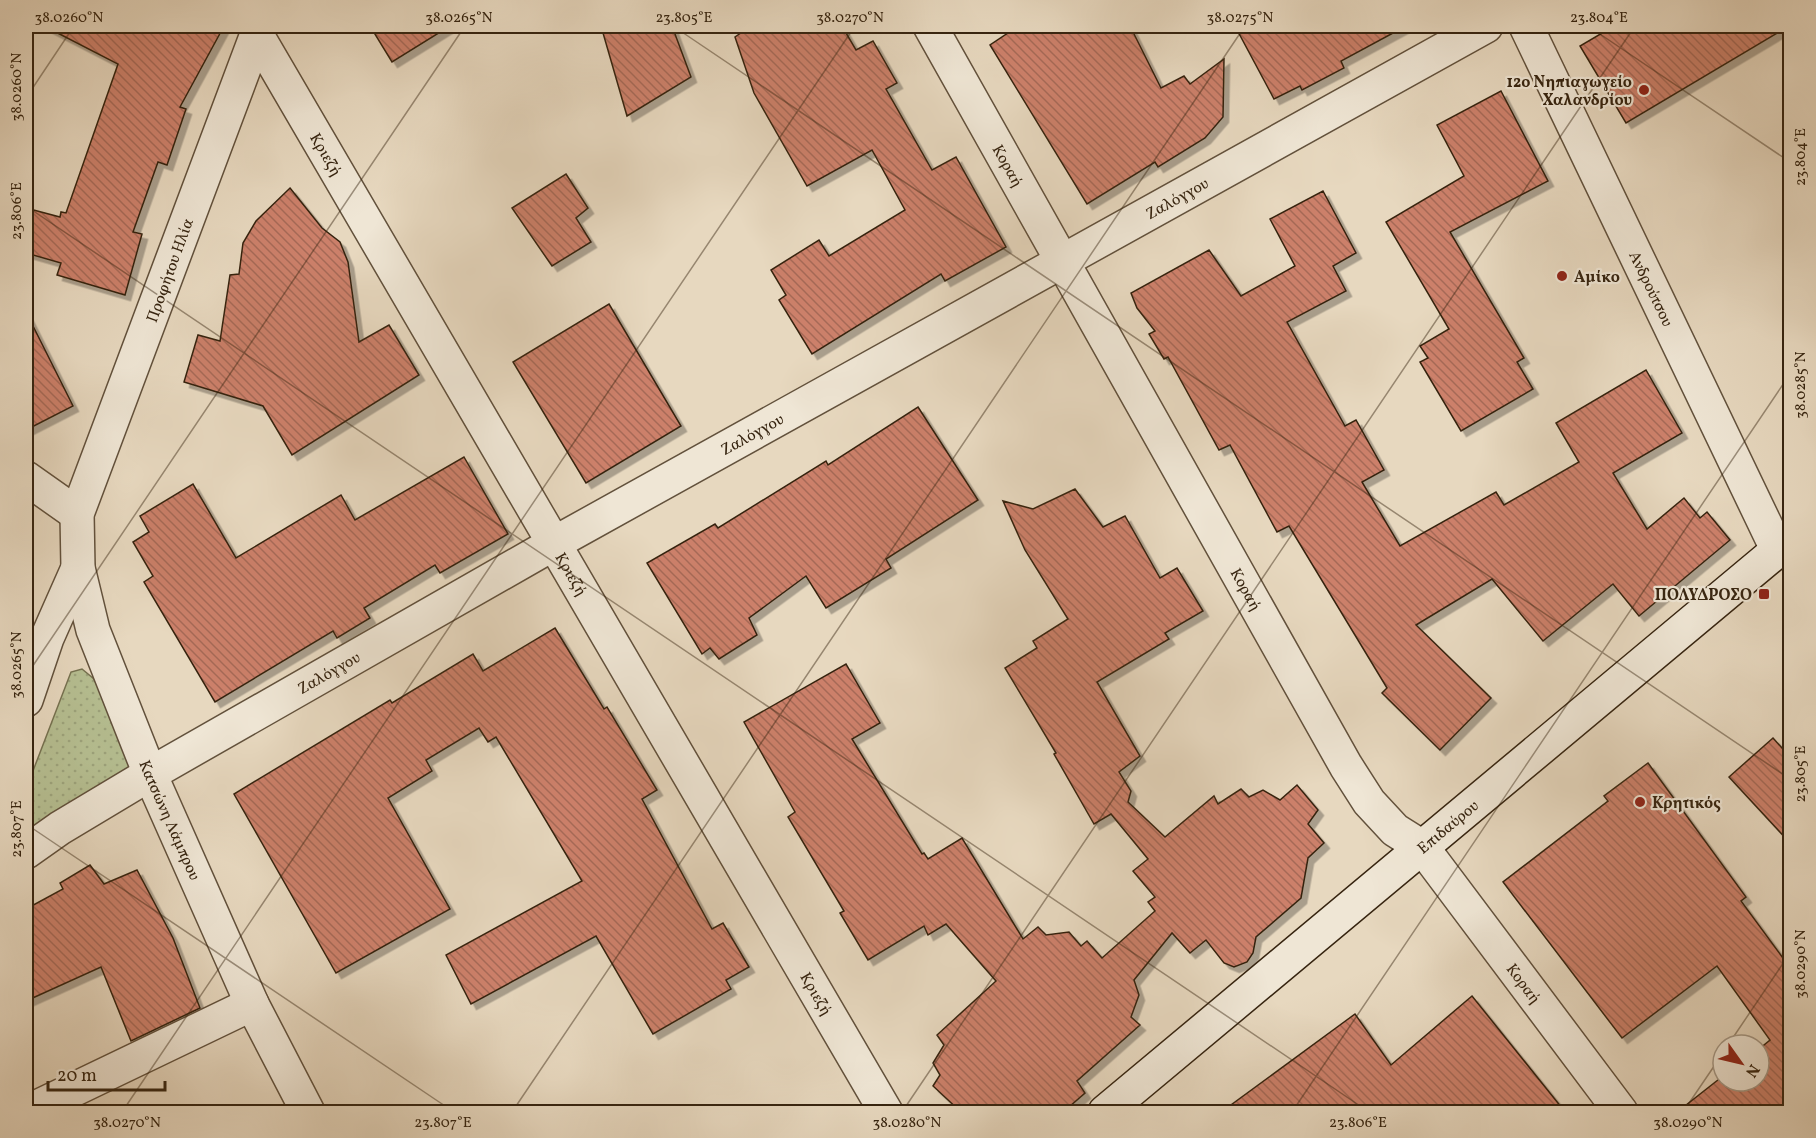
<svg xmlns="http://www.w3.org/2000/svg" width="1816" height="1138" viewBox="0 0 1816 1138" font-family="Vollkorn,serif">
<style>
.park{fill:url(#park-dots);stroke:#767251;stroke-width:1.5}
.building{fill:url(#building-back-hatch);stroke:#362410;stroke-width:1.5;filter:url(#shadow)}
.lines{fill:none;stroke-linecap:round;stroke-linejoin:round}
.street-casing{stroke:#62513c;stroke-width:36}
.secondary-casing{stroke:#362410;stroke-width:36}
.street{stroke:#efe6d5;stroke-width:33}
.secondary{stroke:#efe6d5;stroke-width:33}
.ticks{fill:none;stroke:#362410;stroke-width:1.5;stroke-opacity:0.45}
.poi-dot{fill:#8f2418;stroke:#efe6d5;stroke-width:2}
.labels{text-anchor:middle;stroke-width:4.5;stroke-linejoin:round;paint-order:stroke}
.poi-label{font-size:16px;font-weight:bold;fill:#362410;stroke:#efe6d5;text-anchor:end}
.street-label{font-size:16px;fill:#362410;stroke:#efe6d5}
.neatline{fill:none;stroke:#362410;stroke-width:2}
.ticks-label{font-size:15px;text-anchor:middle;fill:#362410}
</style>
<defs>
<pattern id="park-dots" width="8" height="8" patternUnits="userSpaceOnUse" patternTransform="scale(1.5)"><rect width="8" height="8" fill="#b6bf92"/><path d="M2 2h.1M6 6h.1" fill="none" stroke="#9da47d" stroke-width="1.8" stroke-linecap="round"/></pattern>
<pattern id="building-back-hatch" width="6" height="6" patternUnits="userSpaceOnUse" patternTransform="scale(1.5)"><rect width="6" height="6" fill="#cc806b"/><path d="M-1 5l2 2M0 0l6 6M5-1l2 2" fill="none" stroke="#a66957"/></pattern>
<filter id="shadow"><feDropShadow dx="5.5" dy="5.5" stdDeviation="0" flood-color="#0004"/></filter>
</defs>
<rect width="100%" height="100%" fill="#e7d8bf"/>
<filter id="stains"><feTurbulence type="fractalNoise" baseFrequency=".00333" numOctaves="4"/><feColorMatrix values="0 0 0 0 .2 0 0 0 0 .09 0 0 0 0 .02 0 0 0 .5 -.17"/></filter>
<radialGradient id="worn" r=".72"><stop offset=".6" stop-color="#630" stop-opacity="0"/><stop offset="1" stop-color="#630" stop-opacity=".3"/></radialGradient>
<polygon class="park" points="82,669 94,679 131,755 133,767 26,837 26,789 71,672"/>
<g class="building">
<polygon points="44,26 224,26 180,107 186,109 167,165 158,162 133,232 142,234 125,295 57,275 61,263 26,253 26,208 60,217 61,212 66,213 118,64"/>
<polygon points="370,26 450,26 392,62"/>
<polygon points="601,26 672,26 691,77 627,116"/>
<polygon points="751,26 842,26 856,50 873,41 897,83 886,89 932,170 956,157 1006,247 945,281 941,274 812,354 779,300 786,295 771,270 819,240 829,256 905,210 872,150 807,186 754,93 735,37"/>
<polygon points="1038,26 1130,26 1161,88 1184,76 1190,84 1224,59 1223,117 1205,138 1158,167 1155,162 1087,204 990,45 1008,33"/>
<polygon points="1235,26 1406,26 1341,61 1344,68 1302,90 1300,86 1274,99"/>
<polygon points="1614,26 1789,26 1626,123 1580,46"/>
<polygon points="1501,91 1548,181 1450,232 1524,358 1517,362 1533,389 1461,431 1420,362 1428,358 1420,346 1449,329 1386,222 1464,176 1437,125"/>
<polygon points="566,174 588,208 576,218 591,242 552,266 512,208"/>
<polygon points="290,188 322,228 340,242 348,262 359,342 389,325 419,375 292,455 263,406 184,382 198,335 220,341 230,275 239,274 243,243 256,221"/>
<polygon points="1323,191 1356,253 1333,266 1346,291 1287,322 1345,426 1356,420 1384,470 1362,482 1400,546 1496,492 1504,505 1579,462 1556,423 1646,370 1682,433 1613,473 1647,529 1684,498 1700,518 1707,512 1730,540 1639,616 1613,584 1543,641 1492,579 1416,625 1491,698 1440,750 1382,693 1387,688 1289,526 1277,532 1230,445 1219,450 1168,357 1164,359 1149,334 1155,331 1137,308 1131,293 1209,250 1241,296 1295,266 1270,219"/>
<polygon points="609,304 681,426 586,483 513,362"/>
<polygon points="26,312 73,406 26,430"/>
<polygon points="918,407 978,500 886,559 891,568 826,608 806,576 749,618 757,635 719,659 710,648 702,654 647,563 715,524 718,528 826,461 828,465"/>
<polygon points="464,457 508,534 440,573 435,565 364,608 370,618 337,638 333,631 215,702 144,582 153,576 133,542 149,532 140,516 193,484 236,558 341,495 355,520"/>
<polygon points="1075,489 1103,527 1125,516 1160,578 1177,568 1203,611 1165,633 1169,639 1097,682 1140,756 1119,772 1131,791 1128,802 1165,837 1214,796 1218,804 1241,789 1249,797 1263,790 1280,800 1297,785 1318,810 1308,824 1324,843 1308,858 1301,898 1256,937 1253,953 1247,962 1234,967 1224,963 1206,940 1190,953 1172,933 1134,980 1139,995 1131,1017 1140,1025 1077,1081 1085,1093 1062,1113 961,1112 933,1086 940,1075 933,1063 944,1045 937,1035 996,981 946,924 928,935 924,926 868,960 840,913 844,911 788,817 795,812 744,722 846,664 880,723 852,739 922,854 924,853 928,859 962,838 1023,939 1038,927 1046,935 1069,932 1081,946 1087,941 1102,958 1155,911 1148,902 1155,897 1133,871 1148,859 1111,814 1094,824 1054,754 1056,753 1005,668 1037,648 1033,641 1068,619 1025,550 1003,501 1033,509"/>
<polygon points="555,628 604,709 607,707 657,790 642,799 712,929 723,923 749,967 726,980 731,989 653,1034 596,936 471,1004 446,955 582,881 496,737 488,742 479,728 426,760 432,771 388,798 450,909 336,973 234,794 390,700 392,703 473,654 483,671"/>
<polygon points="1773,738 1791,758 1791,844 1729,777"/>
<polygon points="1648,763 1746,897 1741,901 1791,969 1791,1113 1676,1113 1723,1076 1723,1081 1759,1081 1759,1049 1770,1040 1717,966 1622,1038 1503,882 1608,801 1604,796"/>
<polygon points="90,865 104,884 137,870 173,938 200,1008 131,1041 101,967 26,1001 26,909 63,889 60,883"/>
<polygon points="1472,996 1566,1113 1220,1113 1355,1014 1391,1065"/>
</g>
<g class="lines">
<defs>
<g id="street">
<path id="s1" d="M 260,26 L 77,514 L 78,568 L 93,630 L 150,774 L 252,1004 L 308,1112"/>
<path id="s2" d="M 930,26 L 1346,766 L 1369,802 L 1395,830 L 1422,847 L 1621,1112"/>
<path id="s3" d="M 1526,26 L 1778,551"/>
<path id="s4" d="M 257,35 L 886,1112"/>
<polyline points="26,478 77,514"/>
<polyline points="26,700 47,638 78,568"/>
<path id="s5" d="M 26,852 L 60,828 L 150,774 L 553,544 L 1486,26"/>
<polyline points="27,1112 252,1004"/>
</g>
<g id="secondary">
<path id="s6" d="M 1105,1112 L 1790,540"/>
</g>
</defs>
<use href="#street" class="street-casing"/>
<use href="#secondary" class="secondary-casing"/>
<use href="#street" class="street"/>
<use href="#secondary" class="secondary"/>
</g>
<path class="ticks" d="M 673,26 L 1790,779M 1588,26 L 1790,162M 26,98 L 74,26M 26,206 L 1369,1112M 26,676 L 465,26M 26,824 L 454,1112M 1728,1045 L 1790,953M 122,1112 L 855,26M 512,1112 L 1245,26M 902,1112 L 1635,26M 1292,1112 L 1790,374M 1683,1112 L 1723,1053"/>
<g class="poi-dot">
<circle cx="1644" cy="90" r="6"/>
<circle cx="1562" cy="276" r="6"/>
<rect x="1758" y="588" width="12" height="12" rx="3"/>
<circle cx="1640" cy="802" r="6"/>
</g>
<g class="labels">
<g class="poi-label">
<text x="1632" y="87">12ο Νηπιαγωγείο<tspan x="1632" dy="18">Χαλανδρίου</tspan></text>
<text x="1574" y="282" text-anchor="start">Αμίκο</text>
<text x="1752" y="600">ΠΟΛΥΔΡΟΣΟ</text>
<text x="1652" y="808" text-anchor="start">Κρητικός</text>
</g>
<g class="street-label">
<text dy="6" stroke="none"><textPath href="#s4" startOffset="138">Κριεζή</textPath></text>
<text dy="6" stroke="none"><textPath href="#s2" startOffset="160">Κοραή</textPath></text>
<text dy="6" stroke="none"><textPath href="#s5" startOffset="1324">Ζαλόγγου</textPath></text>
<text transform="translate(169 270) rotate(-70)" y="6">Προφήτου Ηλία</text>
<text dy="6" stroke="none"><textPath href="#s3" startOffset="291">Ανδρούτσου</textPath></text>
<text dy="6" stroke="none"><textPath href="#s5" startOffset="838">Ζαλόγγου</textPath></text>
<text dy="6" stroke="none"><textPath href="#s4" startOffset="624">Κριεζή</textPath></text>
<text dy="6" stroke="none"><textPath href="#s2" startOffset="646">Κοραή</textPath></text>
<text dy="6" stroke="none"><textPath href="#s5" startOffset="352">Ζαλόγγου</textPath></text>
<text dy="6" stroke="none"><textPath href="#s1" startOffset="844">Κατσώνη Λάμπρου</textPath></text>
<text dy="6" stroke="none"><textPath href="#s6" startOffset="446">Επιδαύρου</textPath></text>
<text dy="6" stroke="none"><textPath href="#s2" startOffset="1132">Κοραή</textPath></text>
<text dy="6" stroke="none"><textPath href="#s4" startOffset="1110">Κριεζή</textPath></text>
</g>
</g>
<rect width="1816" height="1138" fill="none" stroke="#e7d8bf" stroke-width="66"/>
<g transform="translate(1741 1063) rotate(124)"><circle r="28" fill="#efe6d5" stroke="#a59886" stroke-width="1.5"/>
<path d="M0-4.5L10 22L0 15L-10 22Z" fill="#8f2418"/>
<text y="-9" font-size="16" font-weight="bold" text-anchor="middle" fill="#362410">N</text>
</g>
<path d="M48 1081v9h117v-9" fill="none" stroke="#362410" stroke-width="3"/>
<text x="57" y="1081" font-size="18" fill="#362410" stroke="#efe6d5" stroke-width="4.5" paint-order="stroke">20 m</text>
<rect x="33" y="33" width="1750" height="1072" class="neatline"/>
<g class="ticks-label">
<text x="69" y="22">38.0260°N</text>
<text x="459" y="22">38.0265°N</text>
<text x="684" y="22">23.805°E</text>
<text x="850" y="22">38.0270°N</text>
<text x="1240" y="22">38.0275°N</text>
<text x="1599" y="22">23.804°E</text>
<text transform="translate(16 87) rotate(-90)" y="5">38.0260°N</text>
<text transform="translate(1800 157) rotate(-90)" y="5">23.804°E</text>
<text transform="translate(16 211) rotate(-90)" y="5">23.806°E</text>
<text transform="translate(1800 385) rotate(-90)" y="5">38.0285°N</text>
<text transform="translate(16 665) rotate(-90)" y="5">38.0265°N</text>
<text transform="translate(1800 774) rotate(-90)" y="5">23.805°E</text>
<text transform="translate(16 829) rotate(-90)" y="5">23.807°E</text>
<text transform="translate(1800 964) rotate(-90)" y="5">38.0290°N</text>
<text x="127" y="1127">38.0270°N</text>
<text x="443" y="1127">23.807°E</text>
<text x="907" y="1127">38.0280°N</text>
<text x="1358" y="1127">23.806°E</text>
<text x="1688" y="1127">38.0290°N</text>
</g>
<rect width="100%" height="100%" filter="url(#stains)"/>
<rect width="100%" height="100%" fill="url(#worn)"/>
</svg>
